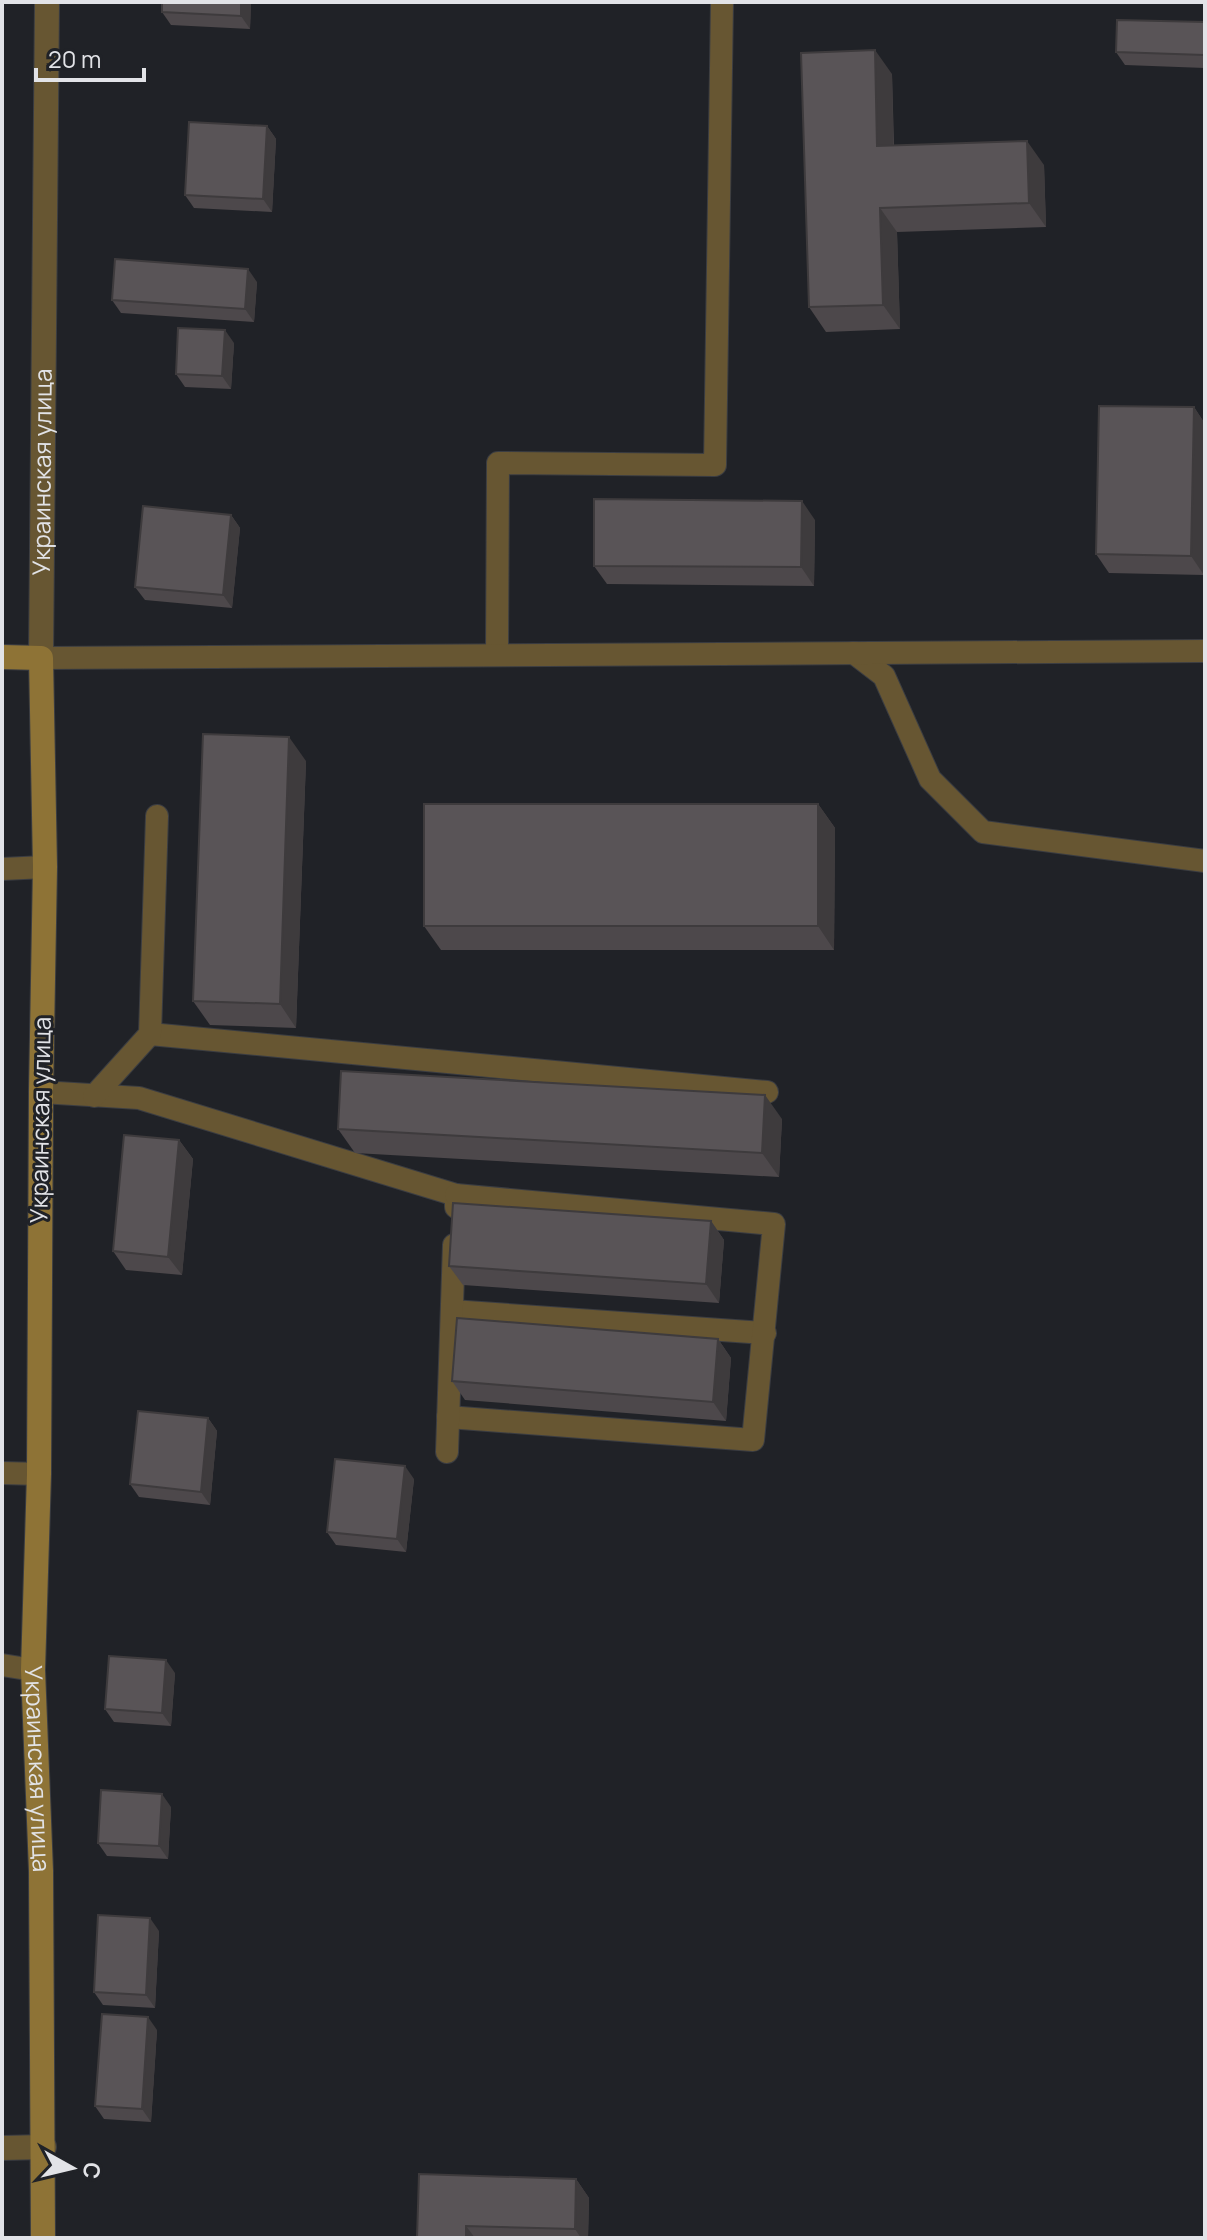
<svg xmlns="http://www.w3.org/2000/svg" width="1207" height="2240" viewBox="0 0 1207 2240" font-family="Manrope,sans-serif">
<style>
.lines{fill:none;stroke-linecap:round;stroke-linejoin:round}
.lane-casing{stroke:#3b3d42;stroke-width:24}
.street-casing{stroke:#3b3d42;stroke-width:26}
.secondary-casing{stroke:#3b3d42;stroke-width:26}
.lane{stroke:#675632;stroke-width:22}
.street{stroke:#675632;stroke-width:24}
.secondary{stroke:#8e7336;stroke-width:24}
.wall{fill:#4d484b}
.shaded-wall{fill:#3e3b3d}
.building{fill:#595457;stroke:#3e3b3d;stroke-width:2}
.labels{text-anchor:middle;stroke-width:6;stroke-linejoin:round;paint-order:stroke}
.street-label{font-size:24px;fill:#e2e3e7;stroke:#202227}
</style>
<rect width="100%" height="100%" fill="#202227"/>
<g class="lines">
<defs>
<g id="lane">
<polyline points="854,653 884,676 930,779 983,832 1205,861"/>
<polyline points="497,655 498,463 715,465 722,2"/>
<polyline points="41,658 1205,651"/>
<polyline points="2,869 45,867"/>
<polyline points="150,1034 767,1092"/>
<polyline points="41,1092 139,1098 456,1195 456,1207"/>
<polyline points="94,1096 150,1034 157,816"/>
<polyline points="452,1311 765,1333"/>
<polyline points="448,1417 753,1440 774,1224 456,1195"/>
<polyline points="447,1452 454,1245"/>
<polyline points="2,1473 39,1474"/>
<polyline points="2,1665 33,1670"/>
</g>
<g id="street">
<path id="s1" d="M 41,658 L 47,2"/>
<polyline points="2,2148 44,2147"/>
</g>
<g id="secondary">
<path id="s2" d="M 2,657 L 41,658 L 45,867 L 41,1092 L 39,1474 L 33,1670 L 41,1871 L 43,2238"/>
</g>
</defs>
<use href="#lane" class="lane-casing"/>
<use href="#street" class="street-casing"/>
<use href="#secondary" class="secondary-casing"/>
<use href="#lane" class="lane"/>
<use href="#street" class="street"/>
<use href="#secondary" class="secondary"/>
</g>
<g class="wall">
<polygon points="251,2 250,29 171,25 162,12"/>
<polygon points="1205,22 1205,68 1125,65 1116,52"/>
<polygon points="892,74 894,145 1044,165 1046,227 897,232 900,329 826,332 809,307"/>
<polygon points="267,126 276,139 272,212 194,208 185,195"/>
<polygon points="257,282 254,322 121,313 112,300"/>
<polygon points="234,343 231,389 185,387 176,374"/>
<polygon points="1194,407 1205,424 1204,575 1109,573 1096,554"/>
<polygon points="231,515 240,528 232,608 145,600 135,587"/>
<polygon points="815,520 814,586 607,584 594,566"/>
<polygon points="306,761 296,1028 210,1025 193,1001"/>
<polygon points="818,804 835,828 834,950 441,950 424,926"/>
<polygon points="782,1119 779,1177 355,1153 338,1129"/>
<polygon points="179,1140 193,1159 182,1275 126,1270 113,1251"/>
<polygon points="711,1221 724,1240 719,1303 463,1285 449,1266"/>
<polygon points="718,1339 731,1358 726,1421 465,1400 452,1381"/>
<polygon points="208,1418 217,1431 210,1505 139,1497 130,1484"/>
<polygon points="414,1479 406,1552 336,1545 327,1532"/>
<polygon points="175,1673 171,1726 114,1722 105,1709"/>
<polygon points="171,1807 168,1859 107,1856 98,1843"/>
<polygon points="159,1931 155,2008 103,2005 94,1992"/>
<polygon points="157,2030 151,2122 104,2119 95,2106"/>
<polygon points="576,2179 589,2198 588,2238 417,2238"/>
</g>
<g class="shaded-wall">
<polygon points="241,2 251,2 250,29 241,16"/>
<polygon points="875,50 892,74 894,170 877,146"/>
<polygon points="267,126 276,139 272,212 263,199"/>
<polygon points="1027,141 1044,165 1046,227 1029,203"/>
<polygon points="880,208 897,232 900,329 883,305"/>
<polygon points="248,269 257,282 254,322 245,309"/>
<polygon points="225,330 234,343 231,389 222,376"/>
<polygon points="1194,407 1205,424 1204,575 1191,556"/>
<polygon points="802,501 815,520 814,586 801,567"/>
<polygon points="231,515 240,528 232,608 223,595"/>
<polygon points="289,737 306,761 296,1028 280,1004"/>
<polygon points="818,804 835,828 834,950 818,926"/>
<polygon points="765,1095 782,1119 779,1177 762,1153"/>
<polygon points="179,1140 193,1159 182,1275 168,1257"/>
<polygon points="711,1221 724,1240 719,1303 706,1284"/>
<polygon points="718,1339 731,1358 726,1421 713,1402"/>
<polygon points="208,1418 217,1431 210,1505 201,1492"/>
<polygon points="405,1466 414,1479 406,1552 397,1539"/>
<polygon points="166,1660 175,1673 171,1726 162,1713"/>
<polygon points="162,1794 171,1807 168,1859 159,1846"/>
<polygon points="150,1918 159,1931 155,2008 146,1995"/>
<polygon points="148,2017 157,2030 151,2122 142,2109"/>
<polygon points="576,2179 589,2198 588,2238 581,2238 575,2229"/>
<polygon points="466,2226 475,2238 466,2238"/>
</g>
<g class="building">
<polygon points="162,2 241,2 241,16 162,12"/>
<polygon points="1117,20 1205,22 1204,55 1116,52"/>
<polygon points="875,50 877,146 1027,141 1029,203 880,208 883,305 809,307 801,53"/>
<polygon points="189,122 267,126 263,199 185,195"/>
<polygon points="115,259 248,269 245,309 112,300"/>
<polygon points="178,328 225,330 222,376 176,374"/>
<polygon points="1099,406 1194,407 1191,556 1096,554"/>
<polygon points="594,499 802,501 801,567 594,566"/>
<polygon points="143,506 231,515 223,595 135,587"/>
<polygon points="203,734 289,737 280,1004 193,1001"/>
<rect x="424" y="804" width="394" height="122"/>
<polygon points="341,1071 765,1095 762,1153 338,1129"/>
<polygon points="124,1135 179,1140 168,1257 113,1251"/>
<polygon points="453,1203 711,1221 706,1284 449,1266"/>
<polygon points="457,1318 718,1339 713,1402 452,1381"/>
<polygon points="138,1411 208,1418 201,1492 130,1484"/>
<polygon points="335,1459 405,1466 397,1539 327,1532"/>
<polygon points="109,1656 166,1660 162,1713 105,1709"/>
<polygon points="101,1790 162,1794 159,1846 98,1843"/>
<polygon points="98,1915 150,1918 146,1995 94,1992"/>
<polygon points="102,2014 148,2017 142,2109 95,2106"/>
<polygon points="419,2174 576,2179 575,2229 466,2226 466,2238 417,2238"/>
</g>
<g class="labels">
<g class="street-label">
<text dy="8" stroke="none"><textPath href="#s1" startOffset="186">Украинская улица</textPath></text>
<text transform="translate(41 1120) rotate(-89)" y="8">Украинская улица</text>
<text dy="8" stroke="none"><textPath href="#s2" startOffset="1150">Украинская улица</textPath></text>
</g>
</g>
<rect width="1207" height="2240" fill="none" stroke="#e2e3e7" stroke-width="8"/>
<g transform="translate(72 2168) rotate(98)" stroke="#202227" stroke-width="6" paint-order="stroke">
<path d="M0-6L14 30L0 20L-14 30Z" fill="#e2e3e7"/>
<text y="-12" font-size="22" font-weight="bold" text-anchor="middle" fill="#e2e3e7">С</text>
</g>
<path d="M36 68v12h108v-12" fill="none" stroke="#e2e3e7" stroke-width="4"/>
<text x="48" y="68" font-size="24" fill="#e2e3e7" stroke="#202227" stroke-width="6" paint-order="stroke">20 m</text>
</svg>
